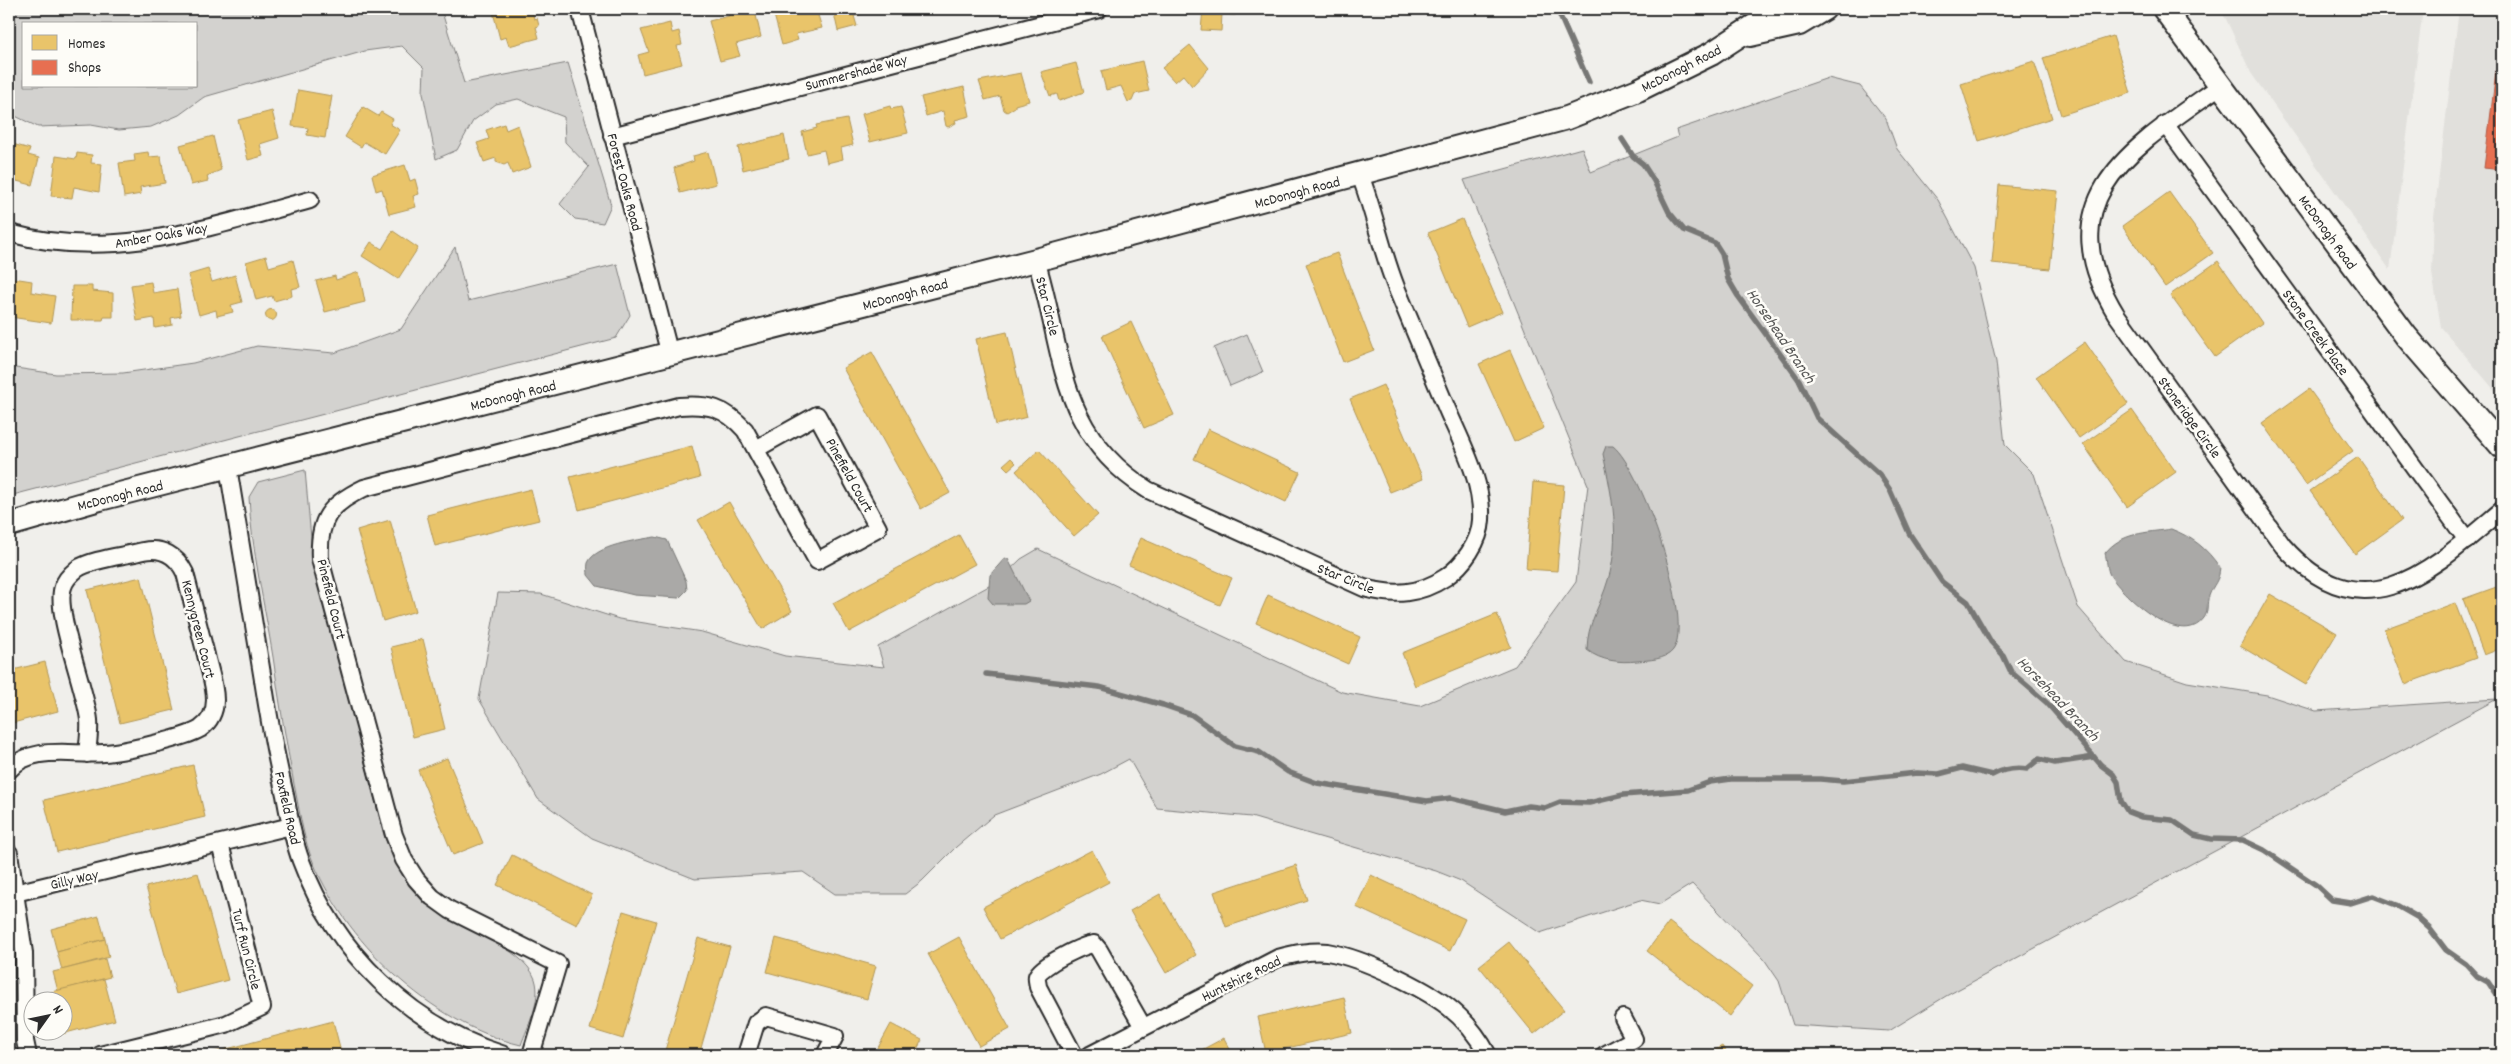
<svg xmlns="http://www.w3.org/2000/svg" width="2511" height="1064" viewBox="0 0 2511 1064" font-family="Dekko,sans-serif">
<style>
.built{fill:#e1e0dc}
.green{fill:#d3d2cf;stroke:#7f7e7d;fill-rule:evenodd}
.water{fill:#aaa9a7;stroke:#777775}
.homes{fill:#e9c46a;stroke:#b09657}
.shops{fill:#e76f51;stroke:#af5b46}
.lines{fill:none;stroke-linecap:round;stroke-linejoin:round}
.stream{stroke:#777775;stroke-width:5.5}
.street-casing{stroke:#2b2b2b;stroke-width:20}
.secondary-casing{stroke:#2b2b2b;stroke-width:26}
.street{stroke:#fdfcf7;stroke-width:16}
.secondary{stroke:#fdfcf7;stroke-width:22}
.labels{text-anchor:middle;stroke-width:5;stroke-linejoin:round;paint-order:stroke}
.street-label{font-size:15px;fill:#2b2b2b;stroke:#fdfcf7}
.water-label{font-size:16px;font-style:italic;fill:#575756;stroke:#fdfcf7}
</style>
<rect width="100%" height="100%" fill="#f0efeb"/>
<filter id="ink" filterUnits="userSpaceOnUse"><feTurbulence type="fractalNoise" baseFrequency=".02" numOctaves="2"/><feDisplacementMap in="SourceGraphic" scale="10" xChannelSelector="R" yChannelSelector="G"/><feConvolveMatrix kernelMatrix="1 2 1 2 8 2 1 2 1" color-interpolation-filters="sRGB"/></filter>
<g filter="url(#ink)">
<g class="built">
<polygon points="2219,9 2423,9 2390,270 2251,73 2226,19"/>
<polygon points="2459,9 2502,9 2502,399 2441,327 2432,273 2434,217"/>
</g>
<g class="green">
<path d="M 9,9 L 441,9 L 464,83 L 568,63 L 611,205 L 603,223 L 575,219 L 560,204 L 589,167 L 565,142 L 564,117 L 518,99 L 496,104 L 473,121 L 457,150 L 436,159 L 423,93 L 424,68 L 402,46 L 365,51 L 204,97 L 179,115 L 151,127 L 119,130 L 91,125 L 38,127 L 9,113 ZM 24,24 L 196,24 L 196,86 L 24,86 Z"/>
<polygon points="1828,78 1860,86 1886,119 1897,149 1938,200 1974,268 1996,362 2005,445 2034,474 2078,607 2126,662 2187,682 2267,695 2316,711 2497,699 1946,996 1889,1031 1793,1025 1779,981 1764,959 1692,884 1660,904 1640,900 1540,933 1461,881 1436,871 1251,817 1157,808 1129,759 1101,774 994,815 956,847 922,881 905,894 835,894 803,872 695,879 592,838 538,799 479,699 498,593 541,594 619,619 702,632 785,656 884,667 878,647 998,581 1021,559 1038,549 1342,692 1420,706 1515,666 1576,582 1588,485 1464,180 1582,148 1591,172 1678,137 1676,130"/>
<polygon points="455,247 468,301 617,264 630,315 616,338 9,496 9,367 56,374 123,373 193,363 257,346 334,353 401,329"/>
<polygon points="1247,334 1263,372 1230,386 1214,348"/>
<path d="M 305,470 L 313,561 L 384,835 C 394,860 404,884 425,902 C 453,927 523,945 535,979 C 542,1000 528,1025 521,1045 C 431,1024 342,940 310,854 C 302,831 299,808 294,784 C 286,742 279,700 273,657 C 265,607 251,547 249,497 L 258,482 Z"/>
</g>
<g class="water">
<path d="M 1606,446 L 1613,446 C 1642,469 1695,621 1673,650 C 1666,660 1648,660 1637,661 C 1620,663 1601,661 1587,650 C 1587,623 1601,605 1608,580 C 1621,538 1612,495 1603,454 Z"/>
<path d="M 2171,529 C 2192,537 2207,548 2220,568 C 2219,582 2213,584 2209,596 C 2206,603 2209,611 2204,618 C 2181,650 2123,596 2110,575 C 2107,570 2107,560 2105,553 C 2122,532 2146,533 2171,529 Z"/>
<path d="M 655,537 L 667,540 L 686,581 L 687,590 L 679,598 L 634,595 L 597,586 L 588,575 C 588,572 587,567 588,563 C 595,545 638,540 655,537 Z"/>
<polygon points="1005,558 1008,559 1029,601 1024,604 993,604 988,598 990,575"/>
</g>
<g class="homes">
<polygon points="499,9 535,9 532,10 534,19 537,18 539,26 536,27 539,38 509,46 506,37 500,39 493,12"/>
<polygon points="627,9 651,9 629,14"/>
<polygon points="743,9 744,14 755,11 761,37 736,44 740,56 720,61 709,21 729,16 727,10"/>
<polygon points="784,9 816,9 822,28 796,34 798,40 782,45 773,11"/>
<polygon points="833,9 877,9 878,10 854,16 857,26 838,31"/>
<polygon points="1203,9 1236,9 1235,15 1222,14 1221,31 1201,30"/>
<polygon points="670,23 672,33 679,31 682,45 677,46 682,64 643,74 638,55 649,52 641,30"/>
<polygon points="2113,36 2131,93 2061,115 2043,58"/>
<polygon points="1190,45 1209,68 1192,86 1183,75 1175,82 1162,68"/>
<polygon points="1142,61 1149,91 1135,94 1132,101 1128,102 1121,86 1106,90 1101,71"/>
<polygon points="2034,61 2052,118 1979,141 1961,84"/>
<polygon points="1076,63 1084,92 1059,101 1057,94 1050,96 1041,72"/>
<polygon points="1021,73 1029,101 1015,105 1015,107 1007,112 1004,110 1000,96 985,100 979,81"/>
<polygon points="964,87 970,116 955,120 956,123 948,127 946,126 943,111 926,116 921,97"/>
<polygon points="298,90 332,96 325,138 307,135 308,128 292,126"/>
<polygon points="890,106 891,109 901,107 908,133 870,142 862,114"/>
<polygon points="363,107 378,116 381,112 393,119 390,124 400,130 385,154 364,142 361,147 345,137"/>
<polygon points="272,111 279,138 260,144 263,156 248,160 238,120"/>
<polygon points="847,119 853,145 841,148 843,159 827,163 824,150 807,154 802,132 817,128 816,125"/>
<polygon points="504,124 506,130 518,125 531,167 512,174 508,163 504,165 496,162 496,158 484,162 477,143 489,139 486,130"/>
<polygon points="784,135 789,159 743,170 738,147"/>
<polygon points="213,136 221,170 207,176 208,181 191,185 180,145"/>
<polygon points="9,143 30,149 28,155 39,158 32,185 9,179"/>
<polygon points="148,152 149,157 161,156 165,183 140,187 141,194 124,197 119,163 135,161 134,154"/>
<polygon points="708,152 716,184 680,193 674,168 694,161 693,156"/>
<polygon points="77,153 92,155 91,163 102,164 99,192 74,187 72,198 51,196 56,156 76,159"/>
<polygon points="405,165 410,181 415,179 419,194 413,196 416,207 389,214 382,189 376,191 372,175"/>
<polygon points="1999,185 2058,191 2050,269 1992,263"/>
<polygon points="2169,192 2213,253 2165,287 2122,226"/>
<polygon points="1462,219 1502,312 1467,327 1428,233"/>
<polygon points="393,231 418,248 398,279 362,256 371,242 382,249"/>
<polygon points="1337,253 1374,350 1343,362 1306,264"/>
<polygon points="266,256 269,267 293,260 300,287 291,289 292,296 274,301 272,296 256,300 246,262"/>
<polygon points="2218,261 2262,323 2215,357 2170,295"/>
<polygon points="208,269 212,282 235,275 242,302 231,305 233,312 217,316 216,310 199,315 188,275"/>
<polygon points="359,272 365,302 325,312 316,281 335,276 336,280"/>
<polygon points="13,278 32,281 31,292 55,296 51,323 10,317 9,304"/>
<polygon points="151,282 153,293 177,289 181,316 171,318 172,325 155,328 154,318 137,321 131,285"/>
<polygon points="72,286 92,286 92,291 113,293 113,317 104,317 103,320 71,320"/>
<circle cx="271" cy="315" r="5.5"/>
<polygon points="1131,322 1174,415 1144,428 1102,336"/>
<polygon points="1007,332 1027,417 996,425 976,339"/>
<polygon points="2085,342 2128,404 2079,438 2036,377"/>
<polygon points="1510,350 1544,428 1514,442 1479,364"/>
<polygon points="872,352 950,493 921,509 843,368"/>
<polygon points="1383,385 1423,479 1390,492 1350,399"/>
<polygon points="2309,389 2353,451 2306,485 2262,423"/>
<polygon points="2132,410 2176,472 2127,507 2083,444"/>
<polygon points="1208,429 1300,472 1286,502 1194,459"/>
<polygon points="692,446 700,478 579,510 570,477"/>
<polygon points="1039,450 1098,515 1074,536 1016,471"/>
<polygon points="2358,457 2402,520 2355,554 2310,491"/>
<polygon points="1011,458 1016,463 1008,470 1003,465"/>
<polygon points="1533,482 1564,485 1557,571 1526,569"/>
<polygon points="531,489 539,520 435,546 427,515"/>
<polygon points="729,502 792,611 762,629 698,520"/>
<polygon points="390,520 416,611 383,621 357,530"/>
<polygon points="959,535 975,564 849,632 833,603"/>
<polygon points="1141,538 1232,578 1220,605 1129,565"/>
<polygon points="141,577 174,710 120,723 87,590"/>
<polygon points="2502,585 2502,648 2484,655 2463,599"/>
<polygon points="2270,594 2337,633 2306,685 2240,646"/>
<polygon points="1268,595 1360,637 1348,664 1256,623"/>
<polygon points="2455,603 2476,658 2405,684 2384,629"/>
<polygon points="1497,614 1511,647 1415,686 1402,653"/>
<polygon points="423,639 445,729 413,737 391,647"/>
<polygon points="45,662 58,711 9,724 9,671"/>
<polygon points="447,758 483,843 453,855 418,770"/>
<polygon points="193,765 205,817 57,852 44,800"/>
<polygon points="1092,850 1109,882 1000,939 983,907"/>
<polygon points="512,855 592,895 577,925 497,885"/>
<polygon points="1296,865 1307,900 1226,927 1214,892"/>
<polygon points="198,873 228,980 176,994 146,887"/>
<polygon points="1371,875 1465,919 1450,951 1356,907"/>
<polygon points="1160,894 1196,955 1166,973 1130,911"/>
<polygon points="623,911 656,921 623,1039 590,1029"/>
<polygon points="99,916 105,939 57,952 51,929"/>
<polygon points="1669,922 1752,986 1730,1016 1647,951"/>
<polygon points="959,937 1010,1029 979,1046 928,954"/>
<polygon points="698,938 730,947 699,1055 668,1055 664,1054"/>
<polygon points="776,938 876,966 867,999 767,972"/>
<polygon points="105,939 109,957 62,970 57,952"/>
<polygon points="1509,942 1564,1010 1534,1034 1479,966"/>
<polygon points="105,959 110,977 58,991 53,972"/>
<polygon points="104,979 115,1020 62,1034 62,1002 54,1002 51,992"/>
<polygon points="1344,997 1352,1033 1266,1053 1258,1017"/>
<polygon points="333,1021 342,1055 204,1055"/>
<polygon points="891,1024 922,1040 914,1055 874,1055"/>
<polygon points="1224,1038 1233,1055 1192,1055"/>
<polygon points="1722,1046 1728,1055 1706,1055"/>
</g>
<polygon class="shops" points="2502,23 2502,170 2484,168"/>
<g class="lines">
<g class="stream">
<polyline points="1557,9 1589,82"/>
<polyline points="1622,139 1633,156 1643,164 1654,181 1669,212 1684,230 1715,243 1722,254 1728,279 1738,296 1799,380 1817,418 1879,474 1890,490 1909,533 1942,582 1968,602 1991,642 2003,655 2011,672 2047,703 2101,765 2113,774 2118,782 2121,801 2128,812 2141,817 2172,820 2194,835 2211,839 2243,840 2264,850 2316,885 2332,900 2351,903 2373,896 2396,905 2417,917 2430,929 2446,950 2466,964 2477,976 2488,982 2502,1003"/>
<path d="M 986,674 L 1099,687 L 1163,705 L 1192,715 L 1235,746 L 1259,752 L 1288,772 L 1317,783 L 1427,801 L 1451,798 L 1505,811 L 1529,806 L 1545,808 L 1560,802 L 1589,803 L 1623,795 L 1688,790 L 1710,782 L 1731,779 L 1820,779 L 1843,781 L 1917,773 L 1939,774 L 1962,768 L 1992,775 C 2004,769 2014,767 2027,769 L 2039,759 L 2055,763 L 2094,757"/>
</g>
<defs>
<g id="street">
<polyline points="580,9 670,355"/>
<path d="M 2220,86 C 2134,147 2045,197 2116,314 L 2283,546 C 2363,636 2431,570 2502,510"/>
<polyline points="2165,124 2467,540"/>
<polyline points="612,136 1099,9"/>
<path d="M 9,233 C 113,262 209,227 310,200"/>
<path d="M 1036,260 C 1065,353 1056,432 1148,490 L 1364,588 C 1394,596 1419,595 1446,577 C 1463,565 1480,542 1481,520 C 1483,481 1462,444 1447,409 C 1430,368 1413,327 1396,287 C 1381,249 1374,211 1360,175"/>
<path d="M 228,467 C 239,538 251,609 263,680 C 269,719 276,757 285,795 C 289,817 293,840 301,861 C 335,953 411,1026 504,1055"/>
<path d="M 9,770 C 32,744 73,756 104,753 C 123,752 185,738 200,729 C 210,722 215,711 215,700 C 215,684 209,669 206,655 C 199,627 192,600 185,573 C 177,556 162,547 143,551 C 124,556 92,559 77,569 C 72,573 65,580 63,587 C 54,611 86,690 89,720 C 90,731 88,743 87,754"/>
<polyline points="9,853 24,953 25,1041 28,1055"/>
<polyline points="15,893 291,826"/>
<polyline points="100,1055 226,1024 262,1007 220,844"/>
<path d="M 531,1055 L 558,964 L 450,910 L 432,897 L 416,879 L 404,860 L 394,835 L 320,559 C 318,519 329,505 364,488 L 679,406 C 709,404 724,407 745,430 L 817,561 L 878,528 L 817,415 L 756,449"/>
<polyline points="746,1055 756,1023 766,1016 835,1036 825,1055"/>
<path d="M 1074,1055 L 1038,987 C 1038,984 1036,979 1037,976 C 1041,965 1083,945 1094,944 L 1099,950 L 1143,1027"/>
<path d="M 1090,1055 L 1278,958 C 1294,954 1311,950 1327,952 C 1351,956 1372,965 1393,975 C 1435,995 1465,1012 1488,1055"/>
<polyline points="1604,1055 1634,1039 1623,1018"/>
</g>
<g id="secondary">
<polyline points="2164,9 2406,336 2502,447"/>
<polyline points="1750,35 1799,24 1824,9"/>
<polyline points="9,525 100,499 1036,260 1567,118 1638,90 1711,54 1780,9"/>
</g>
</defs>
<use href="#street" class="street-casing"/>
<use href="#secondary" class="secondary-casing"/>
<use href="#street" class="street"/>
<use href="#secondary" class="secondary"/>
</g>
</g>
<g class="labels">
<g class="street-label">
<text transform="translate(1681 68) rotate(-27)" y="5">McDonogh Road</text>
<text transform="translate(856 72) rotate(-15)" y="5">Summershade Way</text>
<text transform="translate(625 182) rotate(75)" y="5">Forest Oaks Road</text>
<text transform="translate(1297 192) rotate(-15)" y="5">McDonogh Road</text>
<text transform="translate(2328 232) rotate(54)" y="5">McDonogh Road</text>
<text transform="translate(161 235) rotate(-10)" y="5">Amber Oaks Way</text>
<text transform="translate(905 294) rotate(-15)" y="5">McDonogh Road</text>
<text transform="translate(1048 306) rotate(76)" y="5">Star Circle</text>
<text transform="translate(2316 332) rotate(54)" y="5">Stone Creek Place</text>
<text transform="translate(513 395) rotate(-14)" y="5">McDonogh Road</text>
<text transform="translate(2190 417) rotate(54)" y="5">Stoneridge Circle</text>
<text transform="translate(850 475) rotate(61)" y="5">Pinefield Court</text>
<text transform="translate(120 495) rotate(-14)" y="5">McDonogh Road</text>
<text transform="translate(1346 578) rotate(22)" y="5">Star Circle</text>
<text transform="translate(332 599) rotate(76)" y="5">Pinefield Court</text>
<text transform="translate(199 629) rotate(76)" y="5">Kennygreen Court</text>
<text transform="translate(288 808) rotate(77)" y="5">Foxfield Road</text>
<text transform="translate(74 879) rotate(-13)" y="5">Gilly Way</text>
<text transform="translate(247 949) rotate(76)" y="5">Turf Run Circle</text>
<text transform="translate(1241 978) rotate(-26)" y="5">Huntshire Road</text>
</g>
<g class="water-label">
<text transform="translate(1782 335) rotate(56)" y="6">Horsehead Branch</text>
<text transform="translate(2059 698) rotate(46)" y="6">Horsehead Branch</text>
</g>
</g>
<rect width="2511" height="1064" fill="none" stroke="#fdfcf7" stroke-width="30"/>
<rect x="15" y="15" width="2481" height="1034" fill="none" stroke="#2b2b2b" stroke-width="2" filter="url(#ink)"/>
<rect x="22" y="22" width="175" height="65" fill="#fdfcf7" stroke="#a9a8a5"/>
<rect x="32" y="35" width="25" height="15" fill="#e9c46a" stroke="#a9a8a5"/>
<text x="68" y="48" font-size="15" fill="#2b2b2b">Homes</text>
<rect x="32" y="60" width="25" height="15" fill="#e76f51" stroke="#a9a8a5"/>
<text x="68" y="72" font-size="15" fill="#2b2b2b">Shops</text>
<g transform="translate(48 1016) rotate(57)"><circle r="24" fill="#fdfcf7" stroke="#a9a8a5"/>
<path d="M0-4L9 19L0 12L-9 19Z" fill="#2b2b2b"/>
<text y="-8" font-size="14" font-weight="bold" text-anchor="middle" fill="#2b2b2b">N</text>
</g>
</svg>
